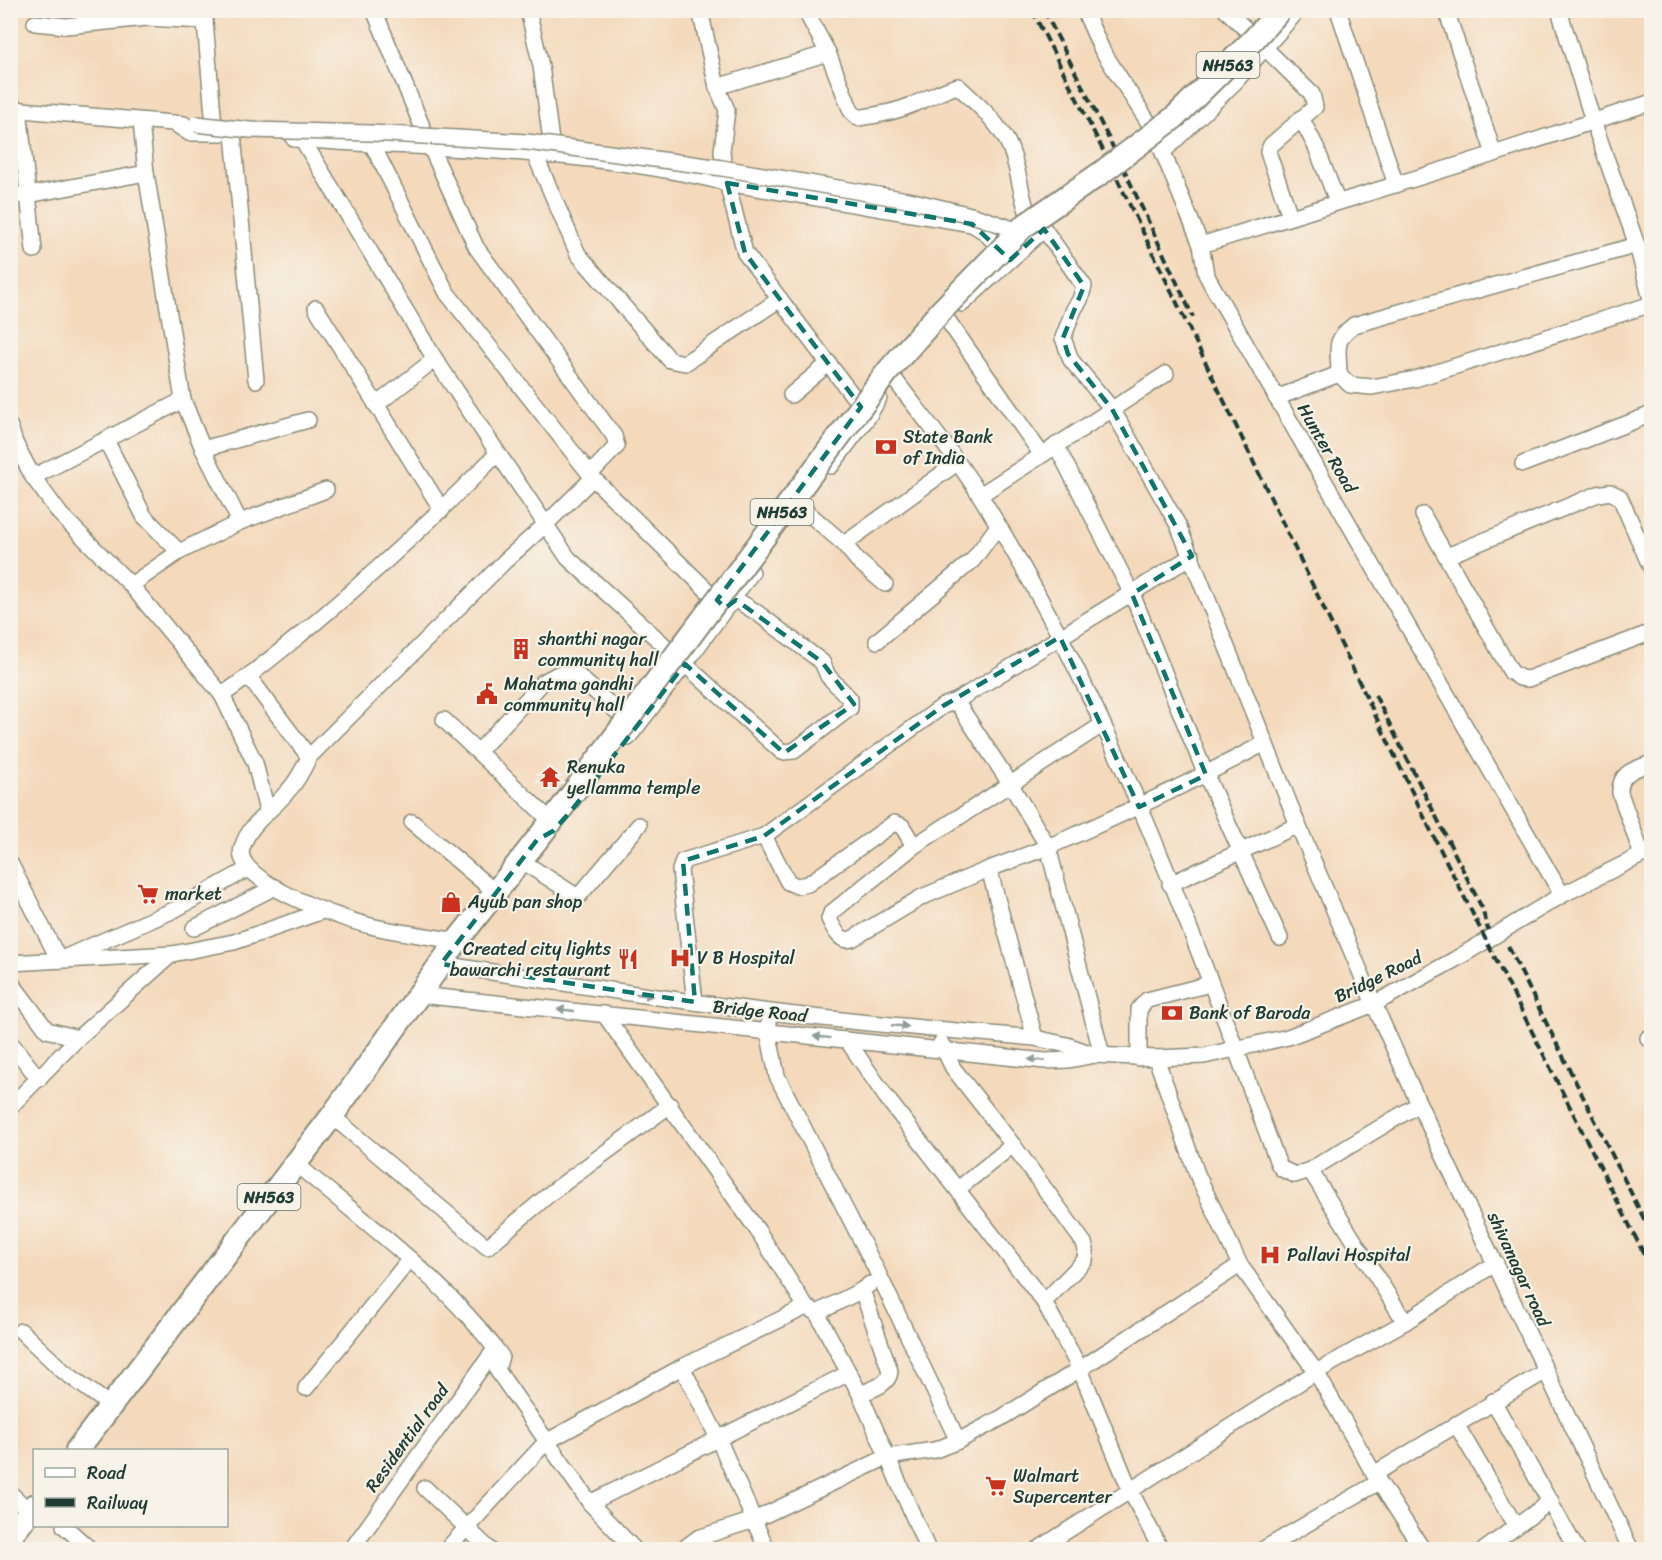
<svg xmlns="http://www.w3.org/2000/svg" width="1662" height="1560" viewBox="0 0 1662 1560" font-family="Sriracha,sans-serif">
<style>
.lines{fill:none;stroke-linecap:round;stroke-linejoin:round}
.minor-casing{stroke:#8a8b78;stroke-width:18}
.highway-casing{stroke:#8a8b78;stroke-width:26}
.minor{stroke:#fff;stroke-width:15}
.highway{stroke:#fff;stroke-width:22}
.rail{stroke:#1f3d34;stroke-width:4;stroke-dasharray:9 4.5;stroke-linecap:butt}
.minor-bridge-casing{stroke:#8a8b78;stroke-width:18;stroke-linecap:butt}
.highway-bridge-casing{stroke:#8a8b78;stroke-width:26;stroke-linecap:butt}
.minor-bridge{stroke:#fff;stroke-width:15}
.highway-bridge{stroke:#fff;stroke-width:22}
.oneway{fill:#8f9e9a}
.marked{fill:none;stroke:#0f766e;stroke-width:4.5;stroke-dasharray:12 8;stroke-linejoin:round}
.labels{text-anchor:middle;stroke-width:4.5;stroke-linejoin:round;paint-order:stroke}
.shield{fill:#f7f3e8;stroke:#60746a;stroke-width:1.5}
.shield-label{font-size:16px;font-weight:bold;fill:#1f3d34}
.poi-label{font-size:18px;fill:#1f3d34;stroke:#f7f3e8;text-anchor:start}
.street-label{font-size:18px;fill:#1f3d34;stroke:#f7f3e8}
</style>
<rect width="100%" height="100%" fill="#f7f3e8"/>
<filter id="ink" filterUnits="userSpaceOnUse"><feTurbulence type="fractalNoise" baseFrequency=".0167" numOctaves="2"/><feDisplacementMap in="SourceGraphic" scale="12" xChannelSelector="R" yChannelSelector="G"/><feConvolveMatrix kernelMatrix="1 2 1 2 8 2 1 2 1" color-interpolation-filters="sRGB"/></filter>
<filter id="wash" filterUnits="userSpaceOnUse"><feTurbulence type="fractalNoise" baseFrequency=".008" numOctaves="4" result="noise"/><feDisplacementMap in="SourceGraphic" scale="24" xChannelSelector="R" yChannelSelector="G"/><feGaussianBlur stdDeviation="1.35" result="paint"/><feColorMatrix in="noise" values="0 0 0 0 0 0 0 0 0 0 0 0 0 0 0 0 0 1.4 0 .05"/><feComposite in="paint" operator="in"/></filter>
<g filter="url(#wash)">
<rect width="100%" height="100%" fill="#f4d9bb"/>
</g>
<g filter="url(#ink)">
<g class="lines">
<defs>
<g id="minor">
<polyline points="204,10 214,126"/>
<polyline points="374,10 431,148 476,247 614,436 617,446 590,474"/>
<polyline points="528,10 541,66 553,156"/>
<polyline points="700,10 717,87 727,110 722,151 724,171 745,253 865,412"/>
<path d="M 805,10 L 828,53 L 851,111 L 858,118 C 877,115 896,112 914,104 C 929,98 943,90 958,86 C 976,103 997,121 1008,143 C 1021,169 1019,202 1035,228"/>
<polyline points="1084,10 1102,50 1154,131 1201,245 1206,274 1213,287 1562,895"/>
<polyline points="1226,10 1312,94 1315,107 1271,145 1268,152 1290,216"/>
<polyline points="1338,10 1396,185"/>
<polyline points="1446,10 1494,154"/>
<polyline points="1559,10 1593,121 1637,245 1652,303"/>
<polyline points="35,23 66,26 147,18 205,21"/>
<polyline points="717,87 828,53"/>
<polyline points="10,109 184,124"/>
<polyline points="19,109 34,250"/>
<polyline points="1301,118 1316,147 1337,201"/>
<polyline points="141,121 146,173 183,400 203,449 240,522"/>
<polyline points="174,123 189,133 222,133"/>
<polyline points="233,134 256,380"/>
<path d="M 294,139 C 438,150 586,148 727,183 L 972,224 L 985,232 L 1010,260"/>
<polyline points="302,139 435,359 568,558 782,752 794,751 850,708 850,699 828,676 822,662 756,612 738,601 734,601 725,608 593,478 447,293 371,142"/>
<polyline points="1163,152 1235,82 1298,10"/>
<polyline points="535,155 578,254 670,360 685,363 780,299"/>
<polyline points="10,196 28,195 146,173"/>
<polyline points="1044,229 1084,286 1080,300 1074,309 1063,338 1071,360 1112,409 1178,525 1298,825 1374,1004 1419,1104 1631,1550"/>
<polyline points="1201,245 1494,154 1652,102"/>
<polyline points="962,304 1044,229"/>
<polyline points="316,308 442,510"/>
<polyline points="946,318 1042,455 1166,374"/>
<path d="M 1339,374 C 1339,349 1332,341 1354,325 L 1637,245"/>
<path d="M 892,376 C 922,416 955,455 981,497 C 1109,701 1195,938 1278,1163 L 1282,1169 L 1295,1175 L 1310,1170 L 1419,1104"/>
<polyline points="791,395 829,363"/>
<polyline points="1276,398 1339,374 1350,385 1372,387 1415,379 1652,304"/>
<polyline points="376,405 435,359"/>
<polyline points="10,427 15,443 33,477 60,514 131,585 222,695 255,763 267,811"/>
<polyline points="106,440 144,516 179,552"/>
<polyline points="1056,445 1132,594 1206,775 1280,938"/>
<polyline points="203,449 308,420"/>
<polyline points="1523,464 1652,414"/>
<polyline points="831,466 868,417 879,398"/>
<polyline points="33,477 183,400"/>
<polyline points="980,495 1042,455"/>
<polyline points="800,506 844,544"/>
<polyline points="1423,515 1511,672 1520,678 1528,679 1652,632"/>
<polyline points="1447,556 1598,494 1610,492 1620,497 1652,570"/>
<polyline points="885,584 858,561 844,544 957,463"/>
<polyline points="131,585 179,552 240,522 326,490"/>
<polyline points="877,641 973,560 998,526"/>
<polyline points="249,677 309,757"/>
<path d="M 222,695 C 255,673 285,647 316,622 C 379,569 439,513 497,454"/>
<path d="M 956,701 L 1011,785 L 1048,847 C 1122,815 1194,781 1265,743"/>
<polyline points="444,720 551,821"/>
<polyline points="628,738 685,664 752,572"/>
<polyline points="478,752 543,682 558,674 575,673 633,726"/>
<polyline points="412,822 495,892"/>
<polyline points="764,836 788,882 797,886 808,884 894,823 902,826 914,846"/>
<path d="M 1642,855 L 1620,793 C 1619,772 1635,769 1652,763"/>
<polyline points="520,860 578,897 639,825"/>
<polyline points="10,863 59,960 174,910 248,869"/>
<path d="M 989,869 L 922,897 L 852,939 C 840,943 834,929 829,919 L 831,913 L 914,846 L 1102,725"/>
<polyline points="1170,884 1298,825"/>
<polyline points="194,928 275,887"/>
<path d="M 457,941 C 429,936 399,933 371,926 C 347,921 231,881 242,848 C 249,823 272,811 287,792 C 297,782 303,770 309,757 L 505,561 L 545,525 L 593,478"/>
<polyline points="10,963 172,954 234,942 323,911"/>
<path d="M 441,964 C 574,985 707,1006 841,1020 C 906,1027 971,1032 1035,1038 L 1067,1045 L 1095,1055"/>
<polyline points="10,981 47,1030 78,1038"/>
<polyline points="419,995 1045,1061 1069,1060 1095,1055 1156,1058 1204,1056 1288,1037 1374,1004 1454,960 1562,895 1652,850"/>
<polyline points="695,1002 680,870 683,861 764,836 943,706 956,701 1192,556"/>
<polyline points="604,1014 758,1231 806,1307 817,1313 860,1394 928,1550"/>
<polyline points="769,1023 768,1031 777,1076 880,1277 958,1441"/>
<polyline points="1035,1038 989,869 1048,847 1102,1055"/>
<polyline points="1648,1038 1652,1037"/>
<polyline points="847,1040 886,1097 1044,1302 1080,1369 1130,1490 1161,1550"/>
<polyline points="10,1042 39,1079"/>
<polyline points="941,1043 953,1068 1013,1145 1084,1243 1086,1250 1085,1260 1044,1302"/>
<polyline points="1139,1058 1139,1009 1147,1000 1210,984"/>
<polyline points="1156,1058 1197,1174 1240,1265 1316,1372 1374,1474 1423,1550"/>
<polyline points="10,1107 78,1038 172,954"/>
<polyline points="332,1116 487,1247 552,1192 670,1105"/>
<path d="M 295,1163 C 366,1223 445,1280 501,1356 L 497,1370 L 590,1503 L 635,1550"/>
<polyline points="1310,1170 1405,1322"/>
<polyline points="958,1189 1013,1145"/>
<polyline points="817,1313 862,1290 870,1284"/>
<polyline points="21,1331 63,1371 111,1406"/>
<polyline points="682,1367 718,1438 767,1550"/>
<polyline points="306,1388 410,1259"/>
<path d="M 860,1394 C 872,1389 889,1385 890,1371 L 862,1290"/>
<polyline points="1493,1401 1577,1550"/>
<polyline points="1456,1424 1516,1527"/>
<polyline points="1374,1474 1546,1371"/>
<polyline points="425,1488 490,1550"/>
<polyline points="10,1493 30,1512"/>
<polyline points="590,1503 849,1373"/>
<polyline points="64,1526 91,1550"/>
<polyline points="351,1550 495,1349"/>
<polyline points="446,1550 546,1442 682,1367 806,1307"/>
<polyline points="682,1550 698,1538 754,1520 887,1457 935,1450 958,1441 1001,1418 1080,1369 1240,1265"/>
<polyline points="1037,1550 1316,1372 1405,1322 1496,1263"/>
<polyline points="1262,1550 1379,1482"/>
<polyline points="1484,1550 1551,1501"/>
</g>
<g id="highway">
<polyline points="77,1450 332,1116 457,941 558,813"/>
<polyline points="10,1537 34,1506"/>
</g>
</defs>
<use href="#minor" class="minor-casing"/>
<use href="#highway" class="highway-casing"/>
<use href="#minor" class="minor"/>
<use href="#highway" class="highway"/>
<g class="rail">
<polyline points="1032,10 1113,170 1428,825 1652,1270"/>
<polyline points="1044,10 1122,165 1193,317"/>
<polyline points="1375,695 1482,908 1488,930"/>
<polyline points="1508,946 1652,1235"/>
</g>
<defs>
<polyline id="minor-bridge" points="196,124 250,130 371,133 527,142 722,168 913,201 975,216 1019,231"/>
<polyline id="highway-bridge" points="558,813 888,371 941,311 1024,226 1101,173 1175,117 1254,39 1280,10"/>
</defs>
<use href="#minor-bridge" class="minor-bridge-casing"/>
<use href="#highway-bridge" class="highway-bridge-casing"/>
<use href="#minor-bridge" class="minor-bridge"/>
<use href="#highway-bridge" class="highway-bridge"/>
</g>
<defs><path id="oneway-solid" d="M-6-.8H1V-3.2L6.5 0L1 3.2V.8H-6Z" transform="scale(1.5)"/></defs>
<g class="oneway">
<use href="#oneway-solid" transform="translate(644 995) rotate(8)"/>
<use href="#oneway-solid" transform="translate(566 1010) rotate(-174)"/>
<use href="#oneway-solid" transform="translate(900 1026) rotate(5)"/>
<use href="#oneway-solid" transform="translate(822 1037) rotate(-173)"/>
<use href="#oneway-solid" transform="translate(1037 1060) rotate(-175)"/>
</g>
</g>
<path class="marked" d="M 727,183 L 972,224 L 1010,260 L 1044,229 L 1084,286 L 1063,338 L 1068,354 L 1112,409 L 1192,556 L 1132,594 L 1206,775 L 1139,807 L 1060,637 L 943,706 L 764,836 L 683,861 L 695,1002 L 441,964 L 537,840 L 553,831 L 571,811 L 685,664 L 784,753 L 854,704 L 822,662 L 736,600 L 725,608 L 717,600 L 861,407 L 745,253 Z"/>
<defs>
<symbol id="bank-bare" viewBox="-9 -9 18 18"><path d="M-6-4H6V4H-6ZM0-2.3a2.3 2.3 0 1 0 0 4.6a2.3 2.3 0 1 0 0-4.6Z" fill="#c8321e" stroke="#f7f3e8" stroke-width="2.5" paint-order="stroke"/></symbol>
<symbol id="building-bare" viewBox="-9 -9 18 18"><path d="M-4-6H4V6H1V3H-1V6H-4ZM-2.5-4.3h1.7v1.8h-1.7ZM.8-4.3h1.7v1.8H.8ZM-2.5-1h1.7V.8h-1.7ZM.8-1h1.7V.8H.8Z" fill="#c8321e" stroke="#f7f3e8" stroke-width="2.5" paint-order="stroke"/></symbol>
<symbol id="civic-bare" viewBox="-9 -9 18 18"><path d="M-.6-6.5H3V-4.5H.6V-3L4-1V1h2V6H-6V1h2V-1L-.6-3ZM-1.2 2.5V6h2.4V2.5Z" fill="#c8321e" stroke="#f7f3e8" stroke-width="2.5" paint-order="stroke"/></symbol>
<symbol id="temple-bare" viewBox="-9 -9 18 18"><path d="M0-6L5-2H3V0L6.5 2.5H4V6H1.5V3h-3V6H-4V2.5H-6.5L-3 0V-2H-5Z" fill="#c8321e" stroke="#f7f3e8" stroke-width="2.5" paint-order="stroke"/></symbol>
<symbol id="supermarket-bare" viewBox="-9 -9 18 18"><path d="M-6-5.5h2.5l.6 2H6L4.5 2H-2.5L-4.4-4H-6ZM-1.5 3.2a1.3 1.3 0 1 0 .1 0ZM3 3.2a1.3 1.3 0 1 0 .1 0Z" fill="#c8321e" stroke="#f7f3e8" stroke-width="2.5" paint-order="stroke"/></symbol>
<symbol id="shop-bare" viewBox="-9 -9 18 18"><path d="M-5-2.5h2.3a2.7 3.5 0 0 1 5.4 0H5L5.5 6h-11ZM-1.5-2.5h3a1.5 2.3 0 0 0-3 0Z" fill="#c8321e" stroke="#f7f3e8" stroke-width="2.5" paint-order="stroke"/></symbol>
<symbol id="hospital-bare" viewBox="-9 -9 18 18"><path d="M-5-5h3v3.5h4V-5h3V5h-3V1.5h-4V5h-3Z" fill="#c8321e" stroke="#f7f3e8" stroke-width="2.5" paint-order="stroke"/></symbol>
<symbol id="restaurant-bare" viewBox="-9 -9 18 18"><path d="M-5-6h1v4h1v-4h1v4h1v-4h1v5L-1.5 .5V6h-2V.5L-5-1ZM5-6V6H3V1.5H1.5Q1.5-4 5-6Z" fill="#c8321e" stroke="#f7f3e8" stroke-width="2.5" paint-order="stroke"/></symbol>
</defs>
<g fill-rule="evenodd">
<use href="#bank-bare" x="871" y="432" width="30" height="30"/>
<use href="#building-bare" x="506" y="634" width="30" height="30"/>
<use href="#civic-bare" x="472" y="679" width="30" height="30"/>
<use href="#temple-bare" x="535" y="762" width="30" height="30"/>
<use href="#supermarket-bare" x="133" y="879" width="30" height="30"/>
<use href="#shop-bare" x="436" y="887" width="30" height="30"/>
<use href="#hospital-bare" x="665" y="943" width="30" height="30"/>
<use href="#restaurant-bare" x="613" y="944" width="30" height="30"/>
<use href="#bank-bare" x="1157" y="998" width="30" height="30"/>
<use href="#hospital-bare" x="1255" y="1240" width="30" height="30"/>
<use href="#supermarket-bare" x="981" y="1471" width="30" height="30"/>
</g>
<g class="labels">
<g class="shield">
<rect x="1196.5" y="52" width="63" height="26" rx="4.5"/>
<rect x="750.5" y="499" width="63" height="26" rx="4.5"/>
<rect x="237.5" y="1184" width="63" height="26" rx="4.5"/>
</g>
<g class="shield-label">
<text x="1228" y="71">NH563</text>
<text x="782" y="518">NH563</text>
<text x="269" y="1203">NH563</text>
</g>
<g class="poi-label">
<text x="903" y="443">State Bank<tspan x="903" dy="21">of India</tspan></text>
<text x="538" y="645">shanthi nagar<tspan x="538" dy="21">community hall</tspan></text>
<text x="504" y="690">Mahatma gandhi<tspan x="504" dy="21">community hall</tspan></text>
<text x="567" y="773">Renuka<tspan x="567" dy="21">yellamma temple</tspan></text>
<text x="165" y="900">market</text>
<text x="468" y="908">Ayub pan shop</text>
<text x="611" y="955" text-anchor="end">Created city lights<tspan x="611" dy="21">bawarchi restaurant</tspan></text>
<text x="697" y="964">V B Hospital</text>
<text x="1189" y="1019">Bank of Baroda</text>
<text x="1287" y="1261">Pallavi Hospital</text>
<text x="1013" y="1482">Walmart<tspan x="1013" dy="21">Supercenter</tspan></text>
</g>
<g class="street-label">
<text transform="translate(1327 448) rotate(60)" y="6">Hunter Road</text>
<text transform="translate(1378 977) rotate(-26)" y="6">Bridge Road</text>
<text transform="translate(760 1011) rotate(6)" y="6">Bridge Road</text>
<text transform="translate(1519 1269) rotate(65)" y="6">shivanagar road</text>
<text transform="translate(407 1438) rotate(-54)" y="6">Residential road</text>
</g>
</g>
<rect width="1662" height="1560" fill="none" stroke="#f7f3e8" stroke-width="36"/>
<rect x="33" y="1449" width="195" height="78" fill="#f7f3e8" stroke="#a1aaa0" stroke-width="1.5"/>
<rect x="45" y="1468" width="30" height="9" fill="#ffffff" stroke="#a1aaa0" stroke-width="1.5"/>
<text x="87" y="1479" font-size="18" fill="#1f3d34">Road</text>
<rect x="45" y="1498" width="30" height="9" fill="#1f3d34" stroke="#a1aaa0" stroke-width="1.5"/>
<text x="87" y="1509" font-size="18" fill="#1f3d34">Railway</text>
</svg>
